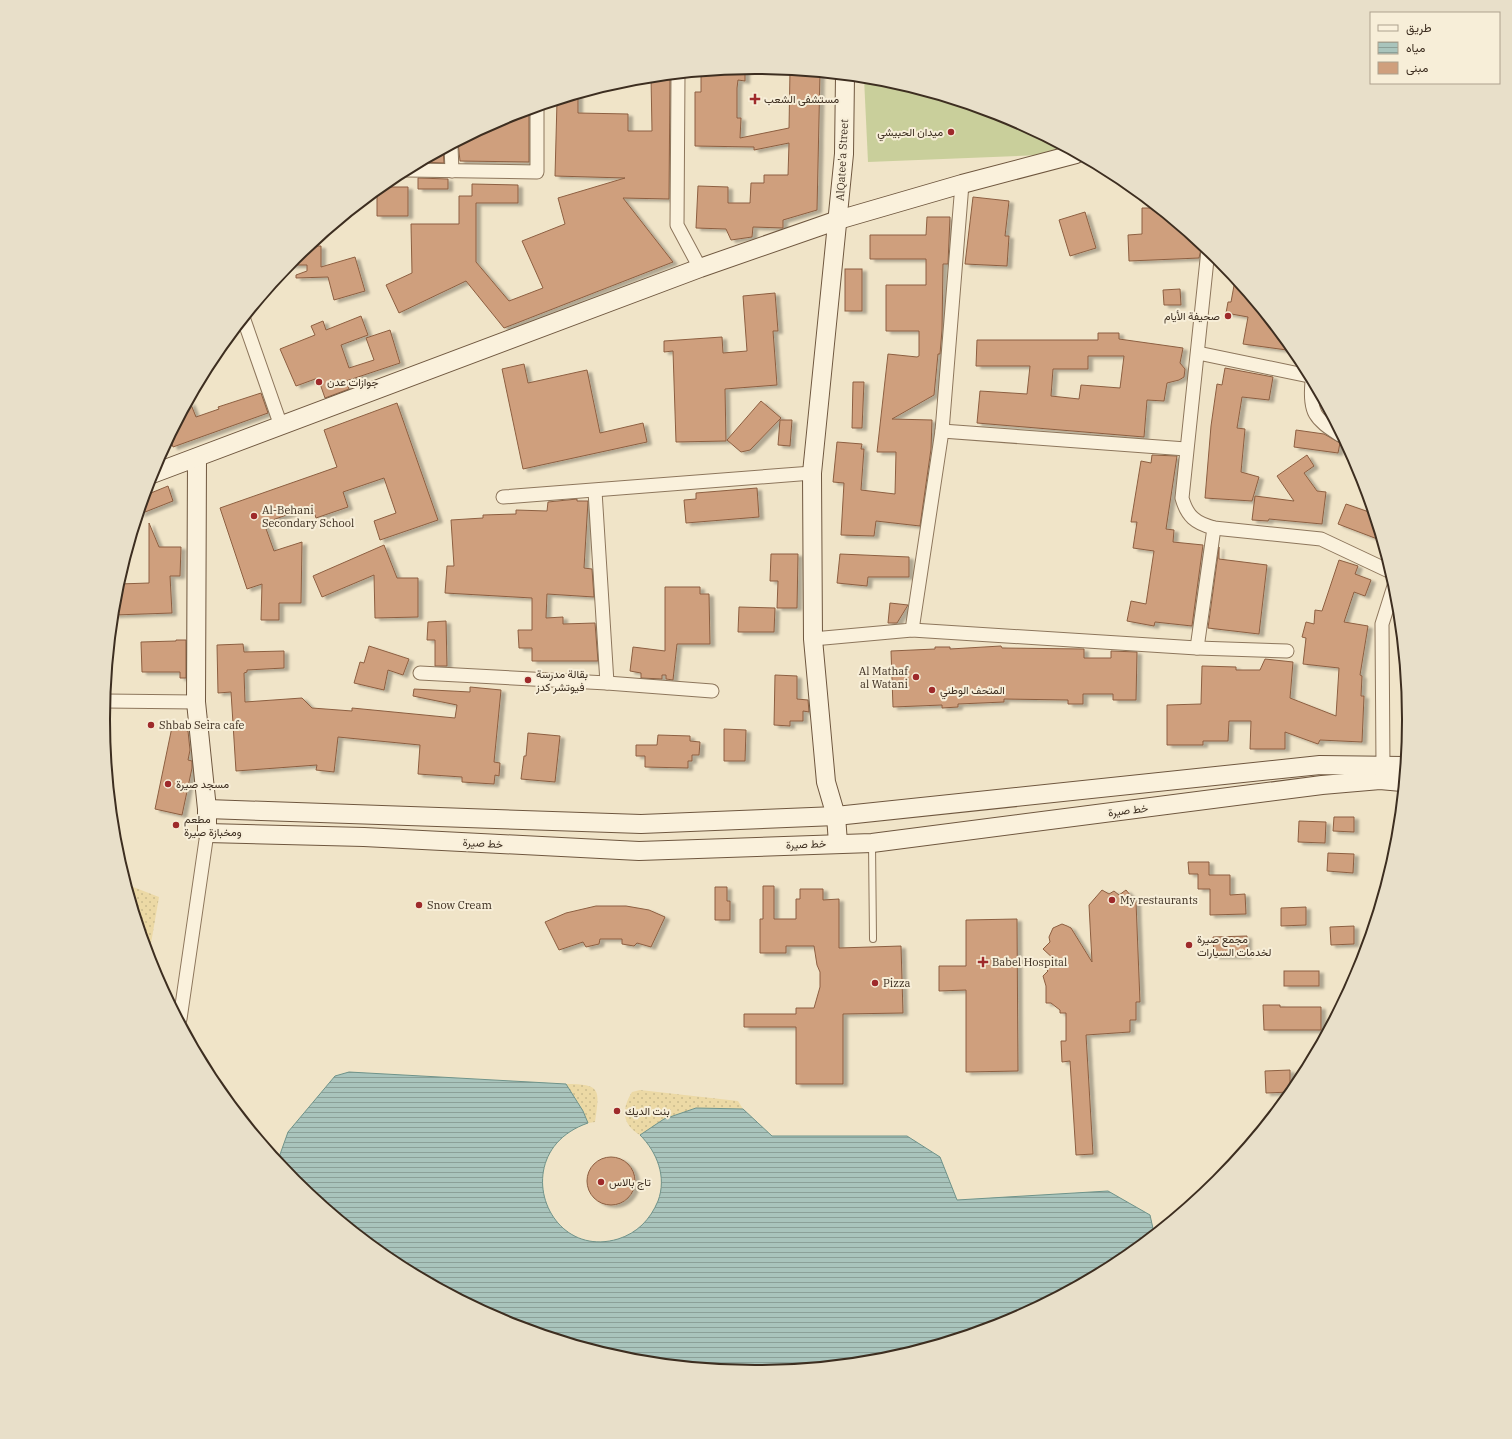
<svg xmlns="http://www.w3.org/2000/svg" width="1512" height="1439" viewBox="0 0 1512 1439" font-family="'IBM Plex Serif',Vazirmatn,serif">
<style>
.sand{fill:url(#sand-dots)}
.pitch{fill:#c9cf9b}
.water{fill:url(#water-rules);stroke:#6f938a}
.building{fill:#cf9f7d;stroke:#8d5f41;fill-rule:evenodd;filter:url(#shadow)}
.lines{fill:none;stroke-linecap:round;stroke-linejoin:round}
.lane-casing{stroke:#8d765c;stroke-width:8}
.street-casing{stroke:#8d765c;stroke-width:15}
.secondary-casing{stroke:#6f573f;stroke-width:20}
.lane{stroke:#faf1dc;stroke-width:6}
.street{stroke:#faf1dc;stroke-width:13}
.secondary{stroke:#faf1dc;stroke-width:18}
.poi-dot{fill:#9e2a2b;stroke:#f7eed8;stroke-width:1.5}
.labels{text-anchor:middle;stroke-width:4;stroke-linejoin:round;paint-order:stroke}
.poi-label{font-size:11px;fill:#3d2e20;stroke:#f7eed8;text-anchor:start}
.street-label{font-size:11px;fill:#3d2e20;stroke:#f7eed8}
.rim{fill:none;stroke:#3d2e20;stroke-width:2}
</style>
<defs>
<pattern id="sand-dots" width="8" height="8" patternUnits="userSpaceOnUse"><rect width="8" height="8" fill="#ecd9a5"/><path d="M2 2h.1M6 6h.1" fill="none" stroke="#cbbb8e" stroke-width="1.8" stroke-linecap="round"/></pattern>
<pattern id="water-rules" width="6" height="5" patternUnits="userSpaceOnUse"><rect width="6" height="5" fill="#a9c4bc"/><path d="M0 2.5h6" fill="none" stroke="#8ba098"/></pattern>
<filter id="shadow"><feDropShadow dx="4.5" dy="2.5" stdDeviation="1" flood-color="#0004"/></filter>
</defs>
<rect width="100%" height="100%" fill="#f0e4c8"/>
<g class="sand">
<polygon points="128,885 159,897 150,949 146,946"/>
<path d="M 566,1084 C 601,1084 600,1089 595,1122 L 588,1123 L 583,1111 Z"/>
<path d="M 640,1090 L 738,1101 L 743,1109 L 696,1108 L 664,1119 L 640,1135 C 622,1124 621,1110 632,1092 Z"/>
</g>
<polygon class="pitch" points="864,78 884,80 1006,117 1064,148 1041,155 868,162"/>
<path class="water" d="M 349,1072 L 566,1084 L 583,1111 L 588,1123 C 507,1151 545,1261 618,1239 C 637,1233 650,1220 658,1201 C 667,1177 657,1152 640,1135 L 664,1119 L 696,1108 L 743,1109 L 772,1136 L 907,1136 L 940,1157 L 957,1200 L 1108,1191 L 1150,1215 L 1154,1233 L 1118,1262 L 1005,1322 L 883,1360 L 756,1372 L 628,1359 L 506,1322 L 393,1262 L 294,1181 L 278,1160 L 288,1132 L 335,1076 Z"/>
<g class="building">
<polygon points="745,68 745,81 738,80 737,88 737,118 741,118 740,138 789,128 790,70 820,73 817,210 783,220 783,228 753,227 752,237 731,240 726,229 696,228 698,186 728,187 728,203 750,203 751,183 764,183 764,175 788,175 789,143 754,150 754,147 695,146 695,92 701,92 701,72"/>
<polygon points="670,75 669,199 623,198 673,262 504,328 466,281 399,313 386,285 412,273 411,224 459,224 459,196 472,196 472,184 518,185 518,203 476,203 476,262 509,301 543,288 522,241 565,224 558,198 625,178 555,176 557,101 578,95 578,113 628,114 628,131 652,131 651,77"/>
<polygon points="529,110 529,162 460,161 458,142 507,117"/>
<polygon points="443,150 444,163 421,162 422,162"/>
<polygon points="418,178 448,179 448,189 418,189"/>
<polygon points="382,187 408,187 408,216 377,216 377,191"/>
<polygon points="973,197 1009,201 1005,236 1009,236 1007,266 965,264"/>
<polygon points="1142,208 1156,208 1202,245 1199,258 1129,261 1128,235 1142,234"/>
<polygon points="1085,212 1096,248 1070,256 1059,220"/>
<polygon points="927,217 950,217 948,264 943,264 942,330 940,354 938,354 934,395 892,419 932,420 931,449 920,526 876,521 874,536 841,535 844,483 833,482 837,442 862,444 861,449 864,449 861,490 895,494 896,452 877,452 888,354 917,357 919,356 919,331 886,331 886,285 926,285 926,259 870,259 870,235 926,235"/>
<polygon points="310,246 321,246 321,267 355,257 365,291 334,300 328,277 296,278 296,275 307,271 307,265 289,265"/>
<rect x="845" y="269" width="17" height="42"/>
<polygon points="1235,280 1266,318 1294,351 1243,344 1248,317 1226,313 1228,302 1231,302"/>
<polygon points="1180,289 1181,305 1164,305 1163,290"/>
<polygon points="775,293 778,331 773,331 777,385 725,389 726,441 676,442 673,351 664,352 664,341 722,337 723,353 747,351 743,296"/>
<polygon points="361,316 368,335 341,345 349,368 374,360 366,338 390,330 400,363 346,381 349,389 325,398 318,378 296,386 280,349 315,335 311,326 323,321 326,330"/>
<path d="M 1098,333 L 1119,333 L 1119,339 L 1183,348 L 1180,363 L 1185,369 L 1184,377 L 1179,380 L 1167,383 L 1164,401 L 1147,400 L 1144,437 L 977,423 L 980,391 L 1027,394 L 1030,366 L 976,366 L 977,340 L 1098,340 ZM 1088,356 L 1124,356 L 1120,388 L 1081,385 L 1079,399 L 1051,396 L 1053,369 L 1088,369 Z"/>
<polygon points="524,364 528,383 587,370 600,433 643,423 647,442 523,469 502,369"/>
<polygon points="1225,368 1273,377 1269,400 1242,397 1237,428 1245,429 1241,472 1259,477 1252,501 1205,498 1211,426 1217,384 1222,385"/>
<polygon points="853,382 864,382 862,428 852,428"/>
<polygon points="261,393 268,413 173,447 170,438 190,402 196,417 219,409 218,407"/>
<polygon points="761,401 781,418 750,450 741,452 727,440"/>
<polygon points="397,403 438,520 380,540 374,521 396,513 384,478 343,492 348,507 316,518 312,506 264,523 274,551 302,542 301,603 279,603 279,620 261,620 262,584 247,589 220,508 337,467 324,430"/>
<polygon points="780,420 792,420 790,446 778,445"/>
<polygon points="1296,430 1324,434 1340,443 1338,453 1294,447"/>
<polygon points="1152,455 1177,456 1166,529 1174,530 1173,542 1203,545 1192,626 1155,622 1154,626 1127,621 1131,601 1146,604 1154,551 1133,548 1137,522 1131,522 1141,461 1151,463"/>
<polygon points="1307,455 1314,466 1304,473 1317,491 1326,492 1322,524 1269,519 1268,521 1252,520 1255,496 1294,501 1277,476"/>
<polygon points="168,486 173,501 140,514 146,495"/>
<polygon points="757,488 759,517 686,523 684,500 696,499 696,493"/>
<polygon points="577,499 577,501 588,501 584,568 592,569 594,597 547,594 546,618 563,617 563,624 595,623 598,661 532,661 532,648 519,648 518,630 532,630 532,598 445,593 447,566 454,566 451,520 483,518 483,515 516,514 516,510 547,511 548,502"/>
<polygon points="1346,504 1372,513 1380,540 1338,524"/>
<polygon points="149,523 159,547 181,547 180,576 170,576 172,613 114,615 119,584 149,583"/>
<polygon points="384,545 397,578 418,578 418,617 375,618 374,575 322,597 313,576"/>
<polygon points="1219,547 1219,559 1267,565 1259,634 1208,628"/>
<polygon points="771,554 798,554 797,608 777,608 778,581 770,581"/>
<polygon points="840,554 909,557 909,577 868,577 867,586 837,583"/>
<polygon points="1339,560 1358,566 1355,574 1371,580 1365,596 1354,592 1344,622 1368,626 1360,675 1362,676 1361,696 1364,696 1362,742 1320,740 1318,744 1285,732 1285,749 1250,749 1251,721 1229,721 1228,741 1203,741 1203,745 1167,745 1167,705 1201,704 1202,666 1236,667 1236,670 1260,670 1265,659 1293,662 1290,698 1336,716 1339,668 1303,664 1306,638 1302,637 1306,622 1314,624 1315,610 1322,611"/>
<polygon points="665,587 700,587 700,594 709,594 710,644 677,644 673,680 666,679 666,675 662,675 662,679 641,678 641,673 630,671 633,647 665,651"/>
<polygon points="890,603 908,605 897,623 888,623"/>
<polygon points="739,607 775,608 774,632 738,632"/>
<polygon points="446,621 447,666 435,666 435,640 427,640 428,622"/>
<polygon points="176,640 186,640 186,678 180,678 180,672 142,672 141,642 176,641"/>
<polygon points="243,644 244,652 284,651 284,668 247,670 247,672 244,673 245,702 302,698 312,708 352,711 352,708 455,718 457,705 413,696 414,689 470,692 470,687 501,690 494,762 500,763 499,776 495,775 494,784 462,782 462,777 418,774 420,745 338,737 334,772 316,770 317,765 236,771 231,692 218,693 217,645"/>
<polygon points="369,646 409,659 403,675 388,670 384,690 354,683 360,662 364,663"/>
<polygon points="1001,646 1002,648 1084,649 1084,658 1111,658 1111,651 1137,652 1136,700 1113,700 1113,694 1083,694 1083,704 1068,704 1068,700 1004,699 1004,702 958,704 958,707 942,708 942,705 893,707 891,651 935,649 935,647 950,647 950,649"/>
<polygon points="775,675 797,676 797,699 808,700 809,712 803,711 803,721 790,721 790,726 774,725"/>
<polygon points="172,727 188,731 190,750 188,760 192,761 192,768 182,815 155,809"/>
<polygon points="724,729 746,730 745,761 724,761"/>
<polygon points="528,733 560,736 555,782 521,779 524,756 526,756"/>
<polygon points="658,735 690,736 690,741 700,742 699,755 692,755 692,761 688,761 688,768 645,767 645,756 636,756 636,745 657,745"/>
<polygon points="1334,817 1354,817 1354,832 1333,831"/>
<polygon points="1299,821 1326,822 1325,843 1298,842"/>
<polygon points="1328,853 1354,854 1353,873 1327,871"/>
<polygon points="1188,862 1209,862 1209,875 1230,875 1230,895 1245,894 1246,914 1210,915 1210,889 1198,889 1198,874 1189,874"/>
<polygon points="763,886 774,886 774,919 796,919 796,899 800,899 800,889 823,889 823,900 839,899 839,948 901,946 903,1013 843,1014 843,1084 796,1084 796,1027 744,1027 744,1014 796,1014 796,1008 814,1008 820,987 820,972 817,965 814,946 786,946 786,953 760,953 760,919 763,919"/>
<polygon points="715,887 727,887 727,901 730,901 730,920 715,920"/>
<polygon points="1102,890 1109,894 1114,891 1119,895 1126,890 1136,902 1140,1002 1136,1002 1136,1020 1130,1020 1130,1032 1086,1035 1093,1154 1076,1155 1070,1061 1062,1062 1061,1041 1066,1041 1066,1013 1060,1013 1060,1010 1051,1003 1046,1003 1046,986 1043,976 1048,971 1046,969 1055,960 1043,949 1050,942 1049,937 1053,928 1062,924 1067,926 1071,928 1092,962 1089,905"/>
<polygon points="596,906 626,906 649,910 665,917 651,947 637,943 634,946 622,944 622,939 600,939 599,944 586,947 583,942 559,950 545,922 566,913"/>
<polygon points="1306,907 1306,925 1281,926 1281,908"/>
<polygon points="1017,919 1018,1071 966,1072 966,990 939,991 939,966 966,966 966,920"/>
<polygon points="1354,926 1354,944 1331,945 1330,927"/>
<polygon points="1247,936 1247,956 1214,956 1213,937"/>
<rect x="1284" y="971" width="35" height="15"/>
<polygon points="1263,1005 1280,1005 1280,1007 1321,1007 1321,1030 1264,1030"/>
<polygon points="1290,1070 1290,1092 1266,1093 1265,1071"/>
<circle cx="611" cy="1181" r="24"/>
</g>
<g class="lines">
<defs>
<polyline id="lane" points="872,844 873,939"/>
<g id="street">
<polyline points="678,75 677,225 700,268"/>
<polyline points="451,146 452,171"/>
<polyline points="407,170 537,172 537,107"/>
<path d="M 1208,250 L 1182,498 C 1187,516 1195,523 1214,528 L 1321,539 L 1389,571"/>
<polyline points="244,320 281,426"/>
<polyline points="1198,353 1309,376"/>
<path d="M 1312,382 C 1309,413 1315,419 1340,435"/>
<polyline points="942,431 1186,449"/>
<polyline points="595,491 607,683"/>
<polyline points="503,497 812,473"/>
<polyline points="912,630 1197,648 1287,651"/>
<polyline points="813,639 912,630 942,431 962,184"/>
<polyline points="1197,648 1214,528"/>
<polyline points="420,673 607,683 712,691"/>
<polyline points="105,701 196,702"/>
<polyline points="1383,765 1382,624 1394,586"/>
<polyline points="180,1019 207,833"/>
</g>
<g id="secondary">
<polyline points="197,458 196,702 207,809 207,833 364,837 639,851 872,843 1322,785 1380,780 1402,782"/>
<polyline points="152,474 700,268 838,220 962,184 1076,154"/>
<polyline points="207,809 641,824 836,816 1320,765 1404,766"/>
<polyline points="838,843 836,816 826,782 813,639 812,473 844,154 845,76"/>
</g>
</defs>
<use href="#lane" class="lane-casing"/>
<use href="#street" class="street-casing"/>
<use href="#secondary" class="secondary-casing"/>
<use href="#lane" class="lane"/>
<use href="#street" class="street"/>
<use href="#secondary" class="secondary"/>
</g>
<g class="poi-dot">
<path d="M753 93h4v4h4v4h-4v4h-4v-4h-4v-4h4z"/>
<circle cx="951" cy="132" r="4"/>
<circle cx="1228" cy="316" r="4"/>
<circle cx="319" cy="382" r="4"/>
<circle cx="254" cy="516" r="4"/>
<circle cx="916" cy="677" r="4"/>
<circle cx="528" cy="680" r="4"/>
<circle cx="932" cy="690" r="4"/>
<circle cx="151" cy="725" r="4"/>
<circle cx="168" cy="784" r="4"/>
<circle cx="176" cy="825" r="4"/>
<circle cx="1112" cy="900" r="4"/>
<circle cx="419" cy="905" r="4"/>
<circle cx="1189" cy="945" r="4"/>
<path d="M981 956h4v4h4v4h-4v4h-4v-4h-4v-4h4z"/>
<circle cx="875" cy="983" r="4"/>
<circle cx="617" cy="1111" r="4"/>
<circle cx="601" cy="1182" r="4"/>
</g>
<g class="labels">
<g class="poi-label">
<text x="764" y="103">مستشفى الشعب</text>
<text x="943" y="136" text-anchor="end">ميدان الحبيشي</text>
<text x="1220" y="320" text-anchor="end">صحيفة الأيام</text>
<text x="327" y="386">جوازات عدن</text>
<text x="262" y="514">Al-Behani<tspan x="262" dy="13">Secondary School</tspan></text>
<text x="908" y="675" text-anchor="end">Al Mathaf<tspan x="908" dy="13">al Watani</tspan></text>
<text x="536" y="678">بقالة مدرسة<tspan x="536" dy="13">فيوتشر كدز</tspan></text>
<text x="940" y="694">المتحف الوطني</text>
<text x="159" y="729">Shbab Seira cafe</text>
<text x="176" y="788">مسجد صيرة</text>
<text x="184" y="823">مطعم<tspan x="184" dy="13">ومخبازة صيرة</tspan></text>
<text x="1120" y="904">My restaurants</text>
<text x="427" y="909">Snow Cream</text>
<text x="1197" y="943">مجمع صيرة<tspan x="1197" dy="13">لخدمات السيارات</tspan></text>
<text x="992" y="966">Babel Hospital</text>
<text x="883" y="987">Pizza</text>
<text x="625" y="1115">بنت الديك</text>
<text x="609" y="1186">تاج بالاس</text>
</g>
<g class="street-label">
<text transform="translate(842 160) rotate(-87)" y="4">AlQatee'a Street</text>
<text transform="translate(1128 810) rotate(-7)" y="4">خط صيرة</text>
<text transform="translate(483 843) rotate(3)" y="4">خط صيرة</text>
<text transform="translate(806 844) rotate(-2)" y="4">خط صيرة</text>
</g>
</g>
<path d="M0 0H1512V1439H0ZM755 74H757A645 645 0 0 1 1402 719V720A645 645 0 0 1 757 1365H755A645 645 0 0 1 110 720V719A645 645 0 0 1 755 74Z" fill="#e8dfc9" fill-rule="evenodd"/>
<path class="rim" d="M755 74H757A645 645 0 0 1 1402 719V720A645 645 0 0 1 757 1365H755A645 645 0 0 1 110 720V719A645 645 0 0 1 755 74Z"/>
<rect x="1370" y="12" width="130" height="72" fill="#f7eed8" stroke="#ada18e"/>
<rect x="1378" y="25" width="20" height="6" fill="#faf1dc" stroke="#ada18e"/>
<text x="1406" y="32" font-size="12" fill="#3d2e20">طريق</text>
<rect x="1378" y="42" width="20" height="12" fill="url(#water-rules)" stroke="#ada18e"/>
<text x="1406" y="52" font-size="12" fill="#3d2e20">مياه</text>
<rect x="1378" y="62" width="20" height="12" fill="#cf9f7d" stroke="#ada18e"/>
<text x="1406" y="72" font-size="12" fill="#3d2e20">مبنى</text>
</svg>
